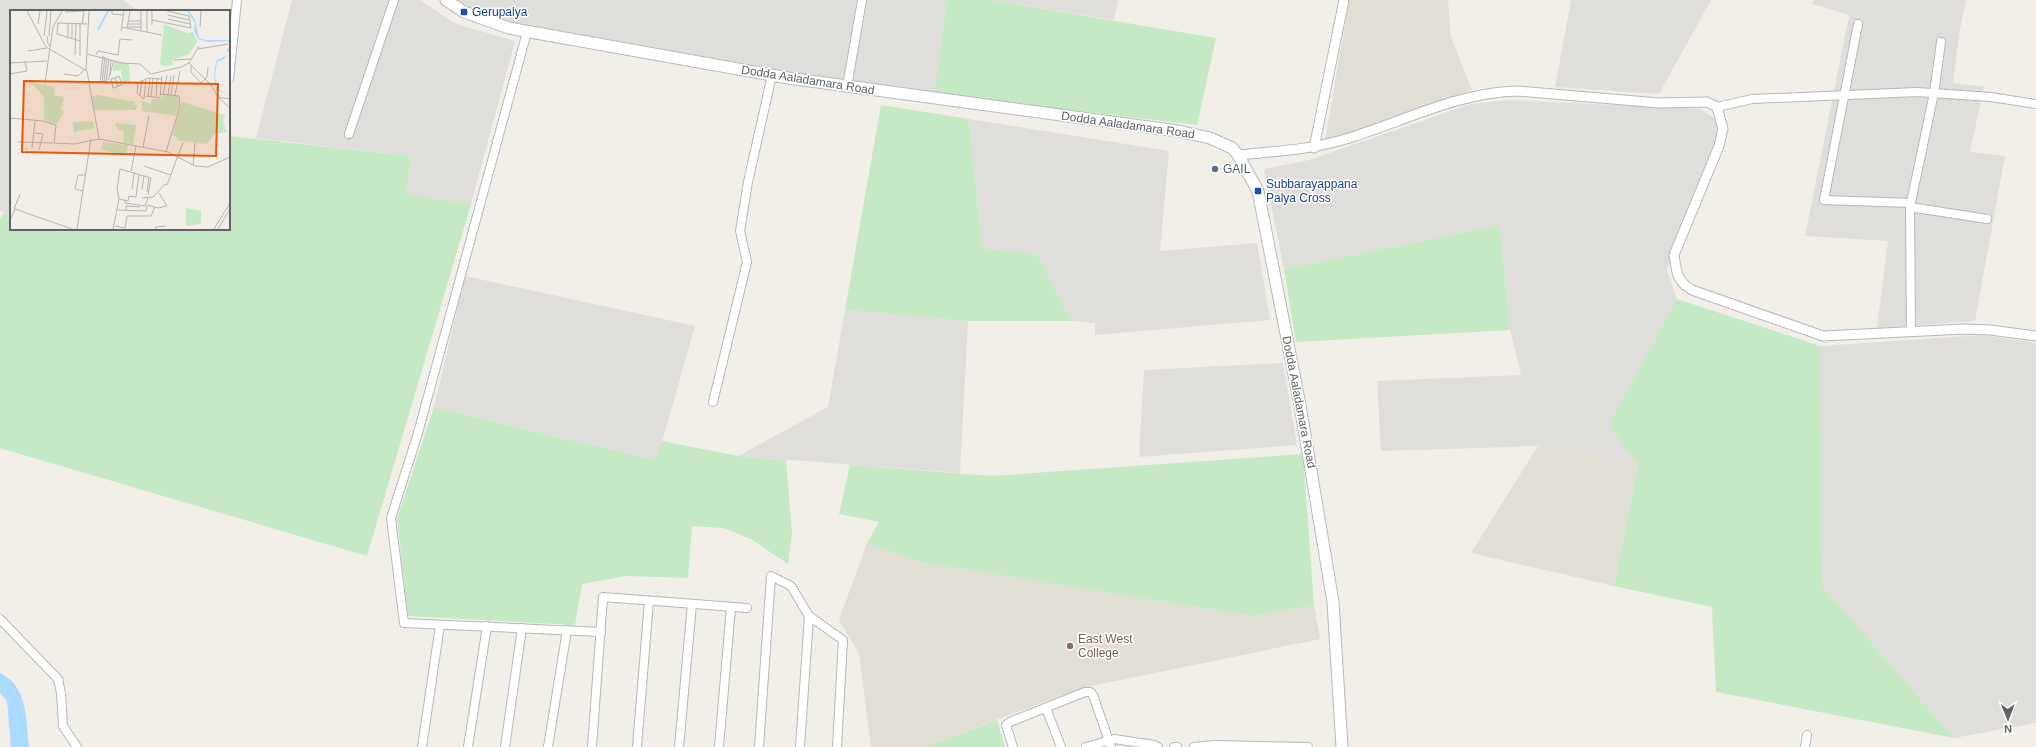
<svg xmlns="http://www.w3.org/2000/svg" width="2036" height="747" viewBox="0 0 2036 747" font-family="Arial,sans-serif">
<style>
.industrial{fill:#e0deda}
.education{fill:#e1ded6}
.green{fill:#c5e8c5}
.water{fill:#aadaff}
.lines{fill:none;stroke-linecap:round;stroke-linejoin:round}
.minor-casing{stroke:#b5b8bc;stroke-width:10}
.tertiary-casing{stroke:#b5b8bc;stroke-width:11}
.secondary-casing{stroke:#b6babf;stroke-width:13}
.minor{stroke:#fff;stroke-width:8}
.tertiary{stroke:#fff;stroke-width:9}
.secondary{stroke:#fff;stroke-width:11}
.transit-dot{fill:#1a4fb4;stroke:#fff;stroke-width:1.5}
.service-dot{fill:#5c6f8a;stroke:#fff;stroke-width:1.5}
.education-dot{fill:#8d6e63;stroke:#fff;stroke-width:1.5}
.labels{text-anchor:middle;stroke-width:3;stroke-linejoin:round;paint-order:stroke}
.transit-label{font-size:12px;fill:#164399;stroke:#fff;text-anchor:start}
.street-label{font-size:12px;fill:#5f6368;stroke:#fff}
.service-label{font-size:12px;fill:#4e5e75;stroke:#fff;text-anchor:start}
.education-label{font-size:12px;fill:#785e54;stroke:#fff;text-anchor:start}
.inset-river{fill:none;stroke:#aadaff;stroke-width:2}
.inset-road{fill:none;stroke:#b3b3b1;stroke-width:1}
.view{fill:#e8590c;fill-opacity:0.15;stroke:#e8590c;stroke-width:2}
.inset-edge{fill:none;stroke:#5f6368;stroke-width:2}
</style>
<rect width="100%" height="100%" fill="#f1efe8"/>
<g class="industrial">
<polygon points="0,0 123,0 138,11 11,11 11,217 0,210"/>
<polygon points="292,0 420,0 456,24 515,41 471,204 404,194 412,156 256,138"/>
<polygon points="454,0 947,0 934,94 801,74 506,21 458,4"/>
<polygon points="991,0 1118,0 1114,20"/>
<polygon points="1571,0 1711,0 1659,94 1555,87"/>
<polygon points="1814,0 1966,0 1959,34 1953,83 1984,87 1970,152 2005,156 1975,321 1877,328 1888,241 1805,236 1849,15 1812,4"/>
<polygon points="1508,100 1700,109 1717,120 1718,134 1667,270 1677,299 1608,425 1638,465 1538,446 1381,451 1377,381 1521,375 1510,330 1500,225 1284,269 1264,169 1309,160 1471,104"/>
<polygon points="969,119 1169,151 1160,251 1257,243 1270,320 1095,335 1095,323 1071,321 1037,254 982,248"/>
<polygon points="465,276 695,326 657,460 434,407"/>
<polygon points="845,310 968,321 960,473 738,456 828,407"/>
<polygon points="1983,335 2036,343 2036,723 1954,738 1822,585 1820,346"/>
<polygon points="1283,363 1297,445 1139,457 1144,370"/>
</g>
<g class="education">
<polygon points="1349,0 1448,0 1451,37 1472,90 1325,142"/>
<polygon points="1538,446 1638,465 1614,586 1471,553"/>
<polygon points="867,543 920,562 1252,616 1314,605 1320,639 1082,688 923,747 871,747 859,653 839,620"/>
</g>
<g class="green">
<polygon points="947,0 991,0 1216,38 1197,125 934,94"/>
<polygon points="881,105 969,119 982,248 1037,254 1071,321 968,321 845,310"/>
<polygon points="229,136 412,156 405,194 471,204 367,556 0,448 0,219 4,213 11,217 11,229 229,229"/>
<polygon points="1500,225 1510,330 1296,342 1284,269"/>
<polygon points="1677,299 1820,346 1822,585 1954,738 1716,692 1712,607 1614,586 1638,465 1608,425"/>
<polygon points="434,407 656,460 662,441 738,456 786,460 792,533 788,564 751,539 723,528 692,526 688,578 626,576 582,584 575,625 408,616 397,519"/>
<polygon points="1303,454 1314,605 1252,616 920,562 867,543 879,522 839,514 850,465 992,476"/>
<polygon points="997,720 1005,747 924,747"/>
</g>
<path class="water" d="M 0,673 C 28,686 26,720 29,747 L 11,747 L 7,701 L 0,693 Z"/>
<g class="lines">
<defs>
<g id="minor">
<polyline points="1858,24 1824,200 1911,203"/>
<polyline points="527,32 418,433 391,518 404,623 601,632"/>
<polyline points="229,79 237,0"/>
<polyline points="847,87 862,0"/>
<polyline points="1717,107 1752,99 1917,92 1991,97 2036,104"/>
<polyline points="349,134 394,0"/>
<polyline points="1910,207 1987,219"/>
<polyline points="1911,332 1910,207 1934,93 1941,42"/>
<polyline points="713,402 747,262 740,231 748,182 772,75"/>
<polyline points="0,619 58,679 61,693 63,726 77,747"/>
<polyline points="1046,708 1061,747"/>
<polyline points="422,747 440,625"/>
<polyline points="468,747 487,626"/>
<polyline points="505,747 522,628"/>
<polyline points="548,747 567,630"/>
<polyline points="592,747 603,597 747,608"/>
<polyline points="637,747 649,601"/>
<polyline points="679,747 692,604"/>
<polyline points="719,747 731,607"/>
<polyline points="759,747 771,576 791,586 809,616 843,640 837,747"/>
<polyline points="800,747 809,616"/>
<polyline points="1013,747 1006,725 1010,722 1085,692 1090,692 1093,695 1111,747"/>
<polyline points="1086,747 1114,739 1154,745 1158,747"/>
<polyline points="1174,747 1177,747"/>
<polyline points="1194,747 1214,745 1308,747"/>
<polyline points="1805,747 1807,735"/>
</g>
<g id="tertiary">
<polyline points="1314,148 1344,0"/>
<path d="M 1238,155 C 1277,151 1311,150 1349,138 C 1404,121 1459,92 1518,91 L 1659,103 L 1707,102 L 1717,107 L 1723,129 L 1719,146 L 1674,255 C 1677,273 1676,280 1692,290 L 1823,336 L 1964,329 L 1990,330 L 2036,336"/>
</g>
<polyline id="secondary" points="446,0 464,12 509,28 525,31 788,78 1178,131 1210,138 1232,148 1238,155 1258,191 1300,405 1333,602 1342,747"/>
</defs>
<use href="#minor" class="minor-casing"/>
<use href="#tertiary" class="tertiary-casing"/>
<use href="#secondary" class="secondary-casing"/>
<use href="#minor" class="minor"/>
<use href="#tertiary" class="tertiary"/>
<use href="#secondary" class="secondary"/>
</g>
<g class="transit-dot">
<rect x="460" y="8" width="8" height="8" rx="2"/>
<rect x="1254" y="187" width="8" height="8" rx="2"/>
</g>
<circle class="service-dot" cx="1215" cy="169" r="4"/>
<circle class="education-dot" cx="1070" cy="646" r="4"/>
<g class="labels">
<g class="transit-label">
<text x="472" y="16">Gerupalya</text>
<text x="1266" y="188">Subbarayappana<tspan x="1266" dy="14">Palya Cross</tspan></text>
</g>
<g class="street-label">
<text transform="translate(808 80) rotate(9)" y="4">Dodda Aaladamara Road</text>
<text transform="translate(1128 125) rotate(8)" y="4">Dodda Aaladamara Road</text>
<text transform="translate(1299 402) rotate(79)" y="4">Dodda Aaladamara Road</text>
</g>
<g class="service-label">
<text x="1223" y="173">GAIL</text>
</g>
<g class="education-label">
<text x="1078" y="643">East West<tspan x="1078" dy="14">College</tspan></text>
</g>
</g>
<g transform="translate(10 10)">
<rect width="220" height="220" fill="#f1efe8"/>
<path d="M 154,14 L 177,23 L 183,22 L 187,32 L 179,44 L 162,50 L 163,55 L 153,56 L 150,54 ZM 105,51 L 119,54 L 120,73 L 113,75 L 111,60 L 103,61 ZM 21,72 L 44,77 L 44,85 L 54,87 L 51,99 L 54,102 L 47,114 L 34,110 L 34,87 ZM 88,85 L 125,92 L 124,95 L 127,95 L 126,100 L 83,100 L 82,86 ZM 153,85 L 168,86 L 169,95 L 166,106 L 132,101 L 132,91 L 141,94 L 142,89 L 152,89 ZM 172,92 L 215,105 L 213,113 L 217,122 L 204,124 L 197,134 L 167,130 L 168,127 L 162,125 ZM 83,111 L 84,118 L 64,122 L 63,112 ZM 105,113 L 126,115 L 123,134 L 114,133 L 113,120 L 108,120 ZM 93,132 L 118,135 L 116,145 L 91,140 ZM 176,198 L 191,201 L 191,214 L 176,216 Z" fill="#c5e8c5"/>
<path d="M 177,1 L 179,1 L 185,10 L 189,28 L 196,30 L 220,30 L 220,38 L 218,42 L 216,42 L 220,35 L 218,31 L 198,32 L 188,29 L 184,21 L 185,13 ZM 217,45 L 214,49 L 207,52 L 205,65 L 207,79 L 220,86 L 206,80 L 204,64 L 206,51 Z" fill="#aadaff"/>
<path class="inset-river" d="M 88,20 L 98,1"/>
<path class="inset-road" d="M 17,1 L 36,37 L 77,61 L 89,129 L 158,142 L 185,156 L 198,157 L 220,147M 102,1 L 102,4 L 113,5M 55,2 L 73,1M 158,5 L 179,10M 158,9 L 180,14M 142,10 L 181,18 L 179,6 L 157,1M 118,11 L 131,11M 47,13 L 77,14M 48,13 L 47,24 L 70,31M 28,14 L 30,1M 58,14 L 58,28M 72,14 L 74,1M 118,14 L 131,14M 142,15 L 142,1M 111,17 L 152,25M 118,17 L 131,17M 190,17 L 191,1M 117,18 L 120,1M 111,21 L 114,1M 131,21 L 131,1M 137,22 L 137,1M 34,26 L 37,1M 37,26 L 38,34 L 41,37M 39,26 L 41,1M 62,28 L 62,14M 188,39 L 218,34M 18,41 L 37,38M 77,44 L 112,53 L 130,54 L 141,64 L 171,57 L 179,53 L 201,75 L 208,87 L 220,89M 65,45 L 66,14M 86,45 L 88,41 L 108,45 L 110,29 L 122,30M 70,46 L 70,14M 164,50 L 181,49M 0,53 L 37,51M 179,53 L 189,36M 181,56 L 181,62 L 191,73 L 197,67 L 198,57M 76,60 L 79,1M 0,64 L 17,61 L 15,51M 54,64 L 68,66 L 75,59M 100,65 L 101,50M 105,68 L 101,69 L 103,78 L 104,78 L 111,75 L 112,75 L 109,66 L 105,68 L 108,76M 98,70 L 104,51M 80,72 L 103,73M 94,72 L 97,48M 96,72 L 99,49M 35,73 L 43,17 L 52,1M 90,73 L 93,46M 92,73 L 95,47M 150,84 L 169,86 L 170,96 L 156,142M 130,85 L 132,70M 153,85 L 157,65M 158,85 L 161,66M 161,85 L 164,65M 165,85 L 170,61M 136,86 L 150,88 L 152,66M 138,87 L 140,68M 141,87 L 143,68M 146,87 L 147,69M 209,88 L 220,98M 134,89 L 127,83 L 128,73 L 138,68 L 152,69M 134,89 L 136,69M 0,108 L 33,111 L 46,115 L 44,133 L 64,134 L 89,129M 25,123 L 33,124 L 29,140M 8,132 L 43,133M 133,137 L 139,106M 22,138 L 25,111M 183,155 L 185,133M 134,156 L 161,165M 121,161 L 126,136M 122,179 L 124,163M 132,179 L 134,166M 73,181 L 65,179 L 68,165 L 75,165M 137,182 L 139,167M 132,188 L 143,187 L 155,174 L 157,175 L 173,132M 109,189 L 118,191 L 119,186 L 126,187 L 129,164M 115,190 L 115,193 L 135,196 L 138,188M 137,195 L 148,198 L 157,196 L 149,183M 4,199 L 10,184M 108,200 L 136,201 L 137,196M 116,200 L 116,196 L 130,197M 0,210 L 5,199 L 62,219M 105,216 L 115,218 L 117,206 L 141,206 L 145,197M 67,219 L 81,129M 103,219 L 109,189 L 107,179 L 110,159 L 141,168 L 138,185M 146,219 L 146,217 L 156,216M 204,219 L 220,193M 208,219 L 220,199"/>
<path class="view" d="M 14,71 L 208,74 L 206,146 L 12,142 Z"/>
<rect width="220" height="220" class="inset-edge"/>
</g>
<g transform="translate(2008 719) rotate(179)" stroke="#ffffff" stroke-width="3" paint-order="stroke">
<path d="M0-3L7 15L0 10L-7 15Z" fill="#5f6368"/>
<text y="-6" font-size="11" font-weight="bold" text-anchor="middle" fill="#5f6368">N</text>
</g>
</svg>
